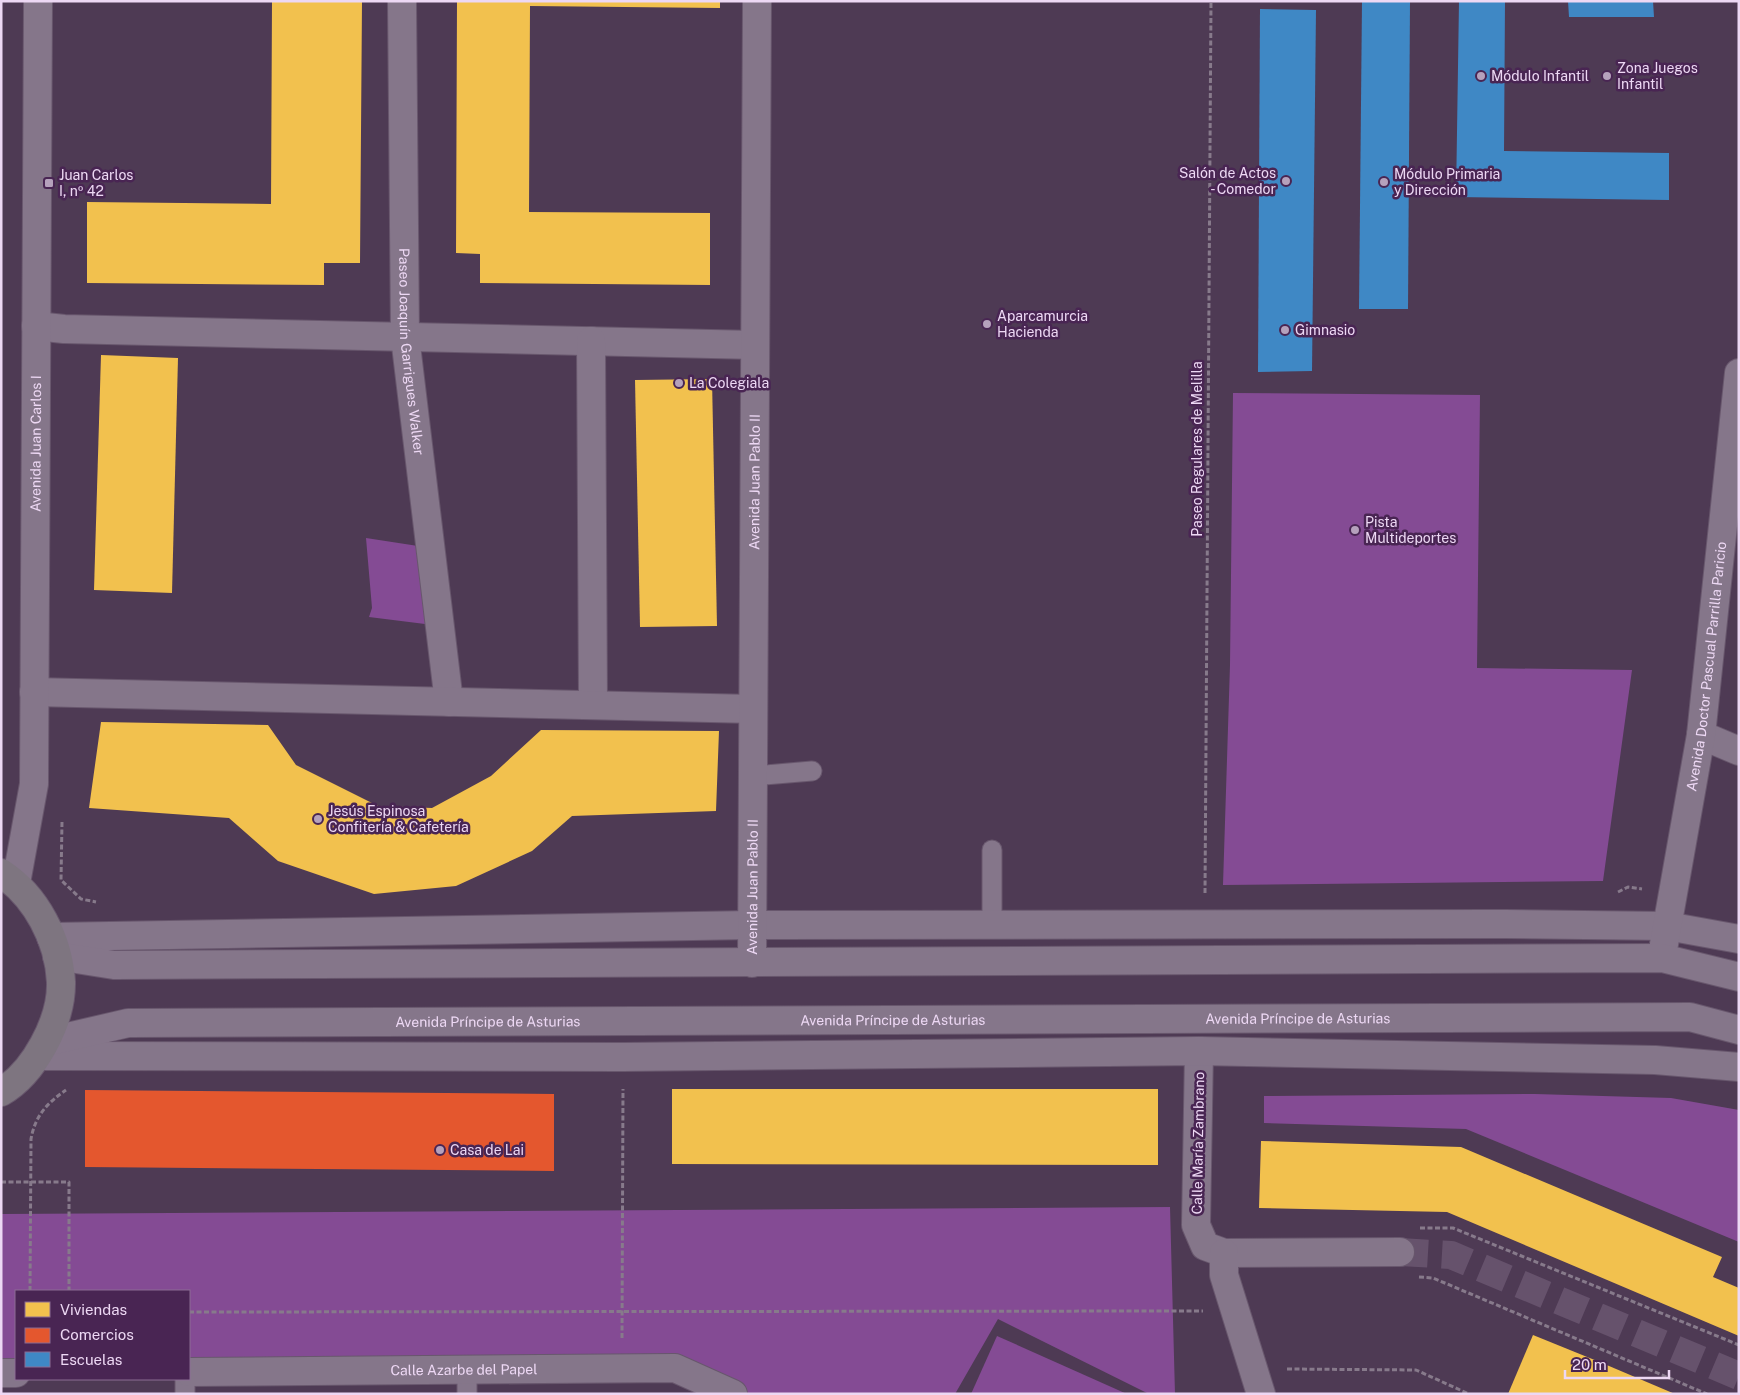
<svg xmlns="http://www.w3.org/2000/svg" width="1740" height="1395" viewBox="0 0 1740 1395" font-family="'Public Sans',sans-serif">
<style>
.green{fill:#844b94}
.homes{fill:#f2c14e}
.shops{fill:#e4572e}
.schools{fill:#3f88c5}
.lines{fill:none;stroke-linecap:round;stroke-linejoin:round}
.street-tunnel{stroke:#66526c;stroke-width:28;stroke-dasharray:28 14;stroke-linecap:butt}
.lane-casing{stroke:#68576d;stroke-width:21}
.street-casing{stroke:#68576d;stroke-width:30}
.secondary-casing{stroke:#68576d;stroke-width:30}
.primary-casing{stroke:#68576d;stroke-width:30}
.path{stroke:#877a8b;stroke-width:3;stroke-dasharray:5 2.5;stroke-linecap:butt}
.lane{stroke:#85768a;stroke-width:19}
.street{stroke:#85768a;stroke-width:28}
.secondary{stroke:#85768a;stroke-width:28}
.primary{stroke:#7e7580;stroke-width:28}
.poi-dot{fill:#b5a1bc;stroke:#492553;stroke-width:2}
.labels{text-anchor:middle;stroke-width:5;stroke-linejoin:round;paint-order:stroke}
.poi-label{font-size:14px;fill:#edd8f4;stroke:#492553;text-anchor:start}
.street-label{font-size:14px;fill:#edd8f4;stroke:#492553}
</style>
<rect width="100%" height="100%" fill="#4e3a54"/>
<g class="green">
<polygon points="1233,393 1480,395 1477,668 1632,670 1603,881 1223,885 1230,665"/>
<polygon points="366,538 431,548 425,624 369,617 372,608"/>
<polygon points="1535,1094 1671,1098 1739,1110 1739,1242 1466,1129 1264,1123 1264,1096"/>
<polygon points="1170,1207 1175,1394 1149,1394 998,1319 955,1394 733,1394 675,1368 189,1372 189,1291 16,1291 16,1373 1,1373 1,1214"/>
<polygon points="997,1336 1127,1394 971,1394"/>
</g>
<g class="homes">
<polygon points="272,1 362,1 360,263 324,263 324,285 87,283 87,202 271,204"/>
<polygon points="457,1 720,1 720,8 530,6 529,212 710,213 710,285 480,283 480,254 456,253"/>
<polygon points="101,355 178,358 172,593 94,590"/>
<polygon points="712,379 717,626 640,627 635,380"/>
<polygon points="101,722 268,725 296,765 378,806 432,808 491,776 541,730 719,731 716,811 572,816 532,851 456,886 374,894 278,861 229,818 89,808"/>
<polygon points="672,1089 1158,1089 1158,1165 672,1164"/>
<polygon points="1261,1141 1461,1147 1722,1257 1713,1277 1739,1288 1739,1336 1447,1212 1259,1208"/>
<polygon points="1533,1335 1602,1363 1675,1394 1508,1394"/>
</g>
<polygon class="shops" points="85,1090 554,1094 554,1171 85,1167"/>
<g class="schools">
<polygon points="1362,1 1410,1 1408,309 1359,309"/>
<polygon points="1459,1 1505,1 1504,151 1669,153 1669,200 1456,197"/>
<polygon points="1568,1 1653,1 1654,17 1569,17"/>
<polygon points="1260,9 1316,10 1312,371 1258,372"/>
</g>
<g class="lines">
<polyline class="street-tunnel" points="1400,1252 1451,1255 1739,1376"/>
<defs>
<g id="lane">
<polyline points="753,776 812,771"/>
<polyline points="992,850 992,925"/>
<polyline points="185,1394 185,1379"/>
<polyline points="467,1394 467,1369"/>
</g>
<g id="street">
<path id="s1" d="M 402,1 L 405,337 L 449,702"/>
<polyline points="36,326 64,329 755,345"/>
<polyline points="591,341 593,705"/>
<polyline points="34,692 753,709"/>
<polyline points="1701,735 1739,751"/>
<path id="s2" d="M 16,883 L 34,784 L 38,1"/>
<polyline points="51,937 751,925 1505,924 1667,926 1739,939"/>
<path id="s3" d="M 1664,944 L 1701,735 L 1739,373"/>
<path id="s4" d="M 752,963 L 757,1"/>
<polyline points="1199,1051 1196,1225 1205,1246 1224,1253 1400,1252"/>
<polyline points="38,1056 623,1057 1199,1051 1655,1060 1739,1067"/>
<polyline points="1224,1253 1224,1275 1261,1394"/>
<path id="s5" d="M 189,1372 L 675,1368 L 733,1394"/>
<polyline points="1,1373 16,1373"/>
</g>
<g id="secondary">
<polyline points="57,956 114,965 1662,958 1739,977"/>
<path id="s6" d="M 46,1042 L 128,1023 L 1690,1017 L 1739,1030"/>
</g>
<path id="primary" d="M 1,873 C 36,896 59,940 61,982 C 62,1021 34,1073 1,1092"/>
</defs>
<use href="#lane" class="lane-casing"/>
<use href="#street" class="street-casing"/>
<use href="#secondary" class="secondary-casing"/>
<use href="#primary" class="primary-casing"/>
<g class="path">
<polyline points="62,822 61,880 81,899 96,902"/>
<polyline points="1618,892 1628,887 1642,889"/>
<polyline points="1205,893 1211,1"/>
<polyline points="1,1182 69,1182 69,1291"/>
<polyline points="1420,1228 1453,1228 1739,1345"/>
<polyline points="1419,1277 1433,1278 1707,1394"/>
<path d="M 30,1291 L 31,1139 C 35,1116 47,1103 66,1090"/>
<polyline points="189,1312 1203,1311"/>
<polyline points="622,1338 623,1089"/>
<polyline points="1287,1369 1416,1370 1469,1394"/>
</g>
<use href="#lane" class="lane"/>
<use href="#street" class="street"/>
<use href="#secondary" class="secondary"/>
<use href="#primary" class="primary"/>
</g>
<g class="poi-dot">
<circle cx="1481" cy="76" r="5"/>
<circle cx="1607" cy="76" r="5"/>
<circle cx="1286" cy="181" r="5"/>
<circle cx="1384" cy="182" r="5"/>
<rect x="44" y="178" width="10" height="10" rx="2.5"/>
<circle cx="987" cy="324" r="5"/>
<circle cx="1285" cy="330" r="5"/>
<circle cx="679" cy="383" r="5"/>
<circle cx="1355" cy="530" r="5"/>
<circle cx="318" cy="819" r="5"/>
<circle cx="440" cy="1150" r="5"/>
</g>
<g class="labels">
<g class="poi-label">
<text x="1617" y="73">Zona Juegos<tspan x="1617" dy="16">Infantil</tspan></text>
<text x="1491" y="81">Módulo Infantil</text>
<text x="1276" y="178" text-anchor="end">Salón de Actos<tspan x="1276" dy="16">- Comedor</tspan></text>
<text x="1394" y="179">Módulo Primaria<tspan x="1394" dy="16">y Dirección</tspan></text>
<text x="59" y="180">Juan Carlos<tspan x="59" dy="16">I, nº 42</tspan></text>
<text x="997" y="321">Aparcamurcia<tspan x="997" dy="16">Hacienda</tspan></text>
<text x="1295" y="335">Gimnasio</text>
<text x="689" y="388">La Colegiala</text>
<text x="1365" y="527">Pista<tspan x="1365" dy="16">Multideportes</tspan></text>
<text x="328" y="816">Jesús Espinosa<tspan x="328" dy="16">Confitería &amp; Cafetería</tspan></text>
<text x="450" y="1155">Casa de Lai</text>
</g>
<g class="street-label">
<text dy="5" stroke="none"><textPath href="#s1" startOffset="351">Paseo Joaquín Garrigues Walker</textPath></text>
<text dy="5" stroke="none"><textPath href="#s2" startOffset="441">Avenida Juan Carlos I</textPath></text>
<text transform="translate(1197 449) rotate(-90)" y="5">Paseo Regulares de Melilla</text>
<text dy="5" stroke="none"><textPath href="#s4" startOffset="481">Avenida Juan Pablo II</textPath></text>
<text dy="5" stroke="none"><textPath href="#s3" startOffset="281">Avenida Doctor Pascual Parrilla Paricio</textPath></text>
<text dy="5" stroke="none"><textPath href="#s4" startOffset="76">Avenida Juan Pablo II</textPath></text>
<text dy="5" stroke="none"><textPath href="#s6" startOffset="1254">Avenida Príncipe de Asturias</textPath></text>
<text dy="5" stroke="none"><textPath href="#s6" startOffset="849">Avenida Príncipe de Asturias</textPath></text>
<text dy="5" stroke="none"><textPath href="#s6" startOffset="444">Avenida Príncipe de Asturias</textPath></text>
<text transform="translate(1198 1143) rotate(-89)" y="5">Calle María Zambrano</text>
<text dy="5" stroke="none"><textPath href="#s5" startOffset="275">Calle Azarbe del Papel</textPath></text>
</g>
</g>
<rect width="1740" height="1395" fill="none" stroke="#edd8f4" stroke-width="5"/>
<rect x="15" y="1290" width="175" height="90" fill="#492553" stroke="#8b6d93"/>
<rect x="25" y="1302" width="25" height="15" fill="#f2c14e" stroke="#8b6d93"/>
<text x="60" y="1315" font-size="15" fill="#edd8f4">Viviendas</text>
<rect x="25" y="1328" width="25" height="15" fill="#e4572e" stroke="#8b6d93"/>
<text x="60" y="1340" font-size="15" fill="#edd8f4">Comercios</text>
<rect x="25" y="1352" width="25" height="15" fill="#3f88c5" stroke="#8b6d93"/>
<text x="60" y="1365" font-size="15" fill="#edd8f4">Escuelas</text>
<path d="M1565 1370v8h104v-8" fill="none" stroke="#edd8f4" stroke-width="2.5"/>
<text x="1572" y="1370" font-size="15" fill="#edd8f4" stroke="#492553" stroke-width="4" paint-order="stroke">20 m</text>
</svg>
